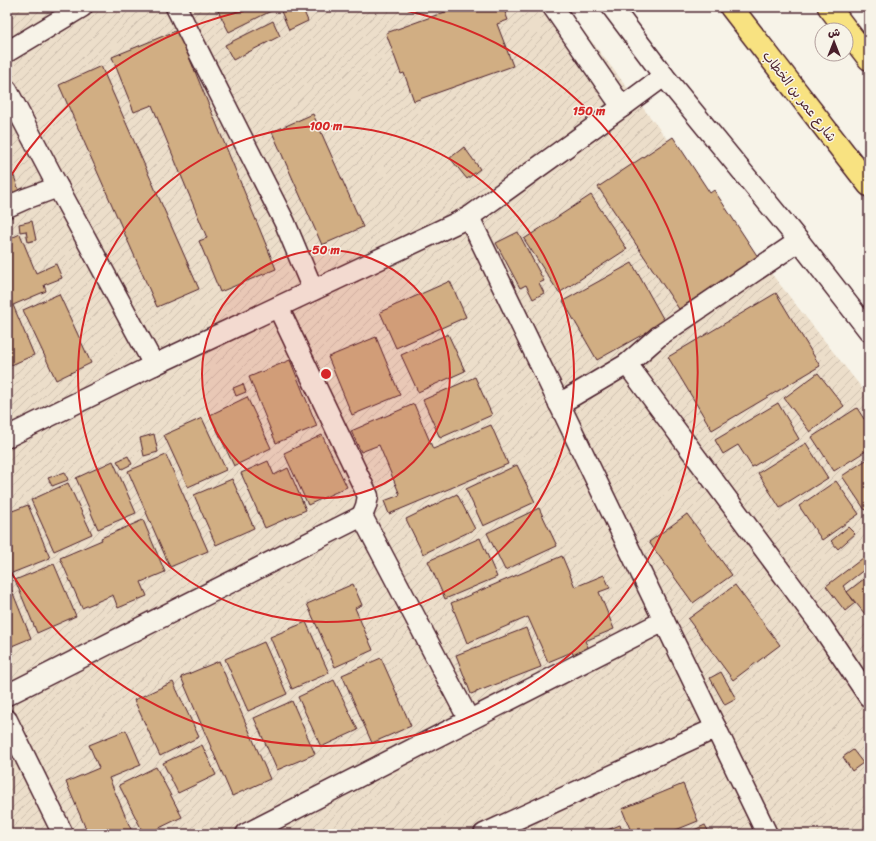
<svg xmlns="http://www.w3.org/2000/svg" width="876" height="841" viewBox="0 0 876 841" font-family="Sriracha,'Playpen Sans Arabic',sans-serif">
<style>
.industrial{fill:url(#industrial-furrows)}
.building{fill:#d1ae83;stroke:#4a1f2b}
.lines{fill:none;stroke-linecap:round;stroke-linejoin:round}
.minor-casing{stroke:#4a1f2b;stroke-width:23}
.major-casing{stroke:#4a1f2b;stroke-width:25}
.minor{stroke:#f7f3e8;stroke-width:20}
.major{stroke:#f8e281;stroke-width:22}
.ring{fill:none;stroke:#d62828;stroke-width:2}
.labels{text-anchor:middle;stroke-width:3;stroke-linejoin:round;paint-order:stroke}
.street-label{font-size:13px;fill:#4a1f2b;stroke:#f7f3e8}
.centre{fill:#d62828;stroke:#f7f3e8;stroke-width:2}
.ring-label{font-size:12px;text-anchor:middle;font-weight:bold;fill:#d62828;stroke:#f7f3e8;stroke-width:3;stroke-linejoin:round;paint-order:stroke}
</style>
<defs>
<pattern id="industrial-furrows" width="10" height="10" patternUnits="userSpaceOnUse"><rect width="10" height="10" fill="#ecdeca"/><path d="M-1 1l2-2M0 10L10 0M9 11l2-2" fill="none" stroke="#ccbeae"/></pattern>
</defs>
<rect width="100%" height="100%" fill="#f7f3e8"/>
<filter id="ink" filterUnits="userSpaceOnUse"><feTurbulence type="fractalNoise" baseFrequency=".025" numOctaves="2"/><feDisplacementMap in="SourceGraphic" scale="8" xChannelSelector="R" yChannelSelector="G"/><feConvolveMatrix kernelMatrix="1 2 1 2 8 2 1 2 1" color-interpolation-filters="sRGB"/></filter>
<g filter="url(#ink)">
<polygon class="industrial" points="7,7 565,7 770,272 869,397 869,834 7,834"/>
<g class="building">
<polygon points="216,7 279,7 229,32"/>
<polygon points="285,7 302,7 308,21 289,30 280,9"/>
<polygon points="459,7 503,7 508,20 497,24 513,66 414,101 404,73 401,74 386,33"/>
<polygon points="273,21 280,36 233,60 225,45"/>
<polygon points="178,30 276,269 220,292 199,241 207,238 152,105 134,112 112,57"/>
<polygon points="101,66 199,289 157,307 59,85"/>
<polygon points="313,114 363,227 322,245 272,132"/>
<polygon points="673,137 710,193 714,190 758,257 679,309 598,187"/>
<polygon points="464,147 480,169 467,179 450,158"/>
<polygon points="14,176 19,191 7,195 7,179"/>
<polygon points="591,195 627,249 559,293 524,239"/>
<polygon points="32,221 36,240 28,242 26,231 20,232 19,224"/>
<polygon points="518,232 544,281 539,283 544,293 533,299 526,285 520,288 496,243"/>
<polygon points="20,234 36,273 56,264 62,278 44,285 46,291 13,305 34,355 7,367 7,240"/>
<polygon points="632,263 665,322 597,360 563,301"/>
<polygon points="450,281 466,317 396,348 380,312"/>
<polygon points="776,293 820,366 712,430 668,357"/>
<polygon points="59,294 91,363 56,380 23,310"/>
<polygon points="448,334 465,371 418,392 401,355"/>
<polygon points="376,337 400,395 352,415 328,357"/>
<polygon points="290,360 317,426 276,443 249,377"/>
<polygon points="818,373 844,406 810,432 784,398"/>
<polygon points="475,377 492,415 440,438 423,400"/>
<polygon points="243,384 246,392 236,396 233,388"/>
<polygon points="247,397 271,448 234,466 210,415"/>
<polygon points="778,403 799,439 752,467 738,445 723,454 715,440"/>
<polygon points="414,404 433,449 491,425 508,464 389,514 384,501 400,495 379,445 361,452 351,431"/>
<polygon points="857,408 864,419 869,416 869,449 834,471 812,437"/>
<polygon points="202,418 226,470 188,487 164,435"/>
<polygon points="154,434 158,452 144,456 140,438"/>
<polygon points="322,435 347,487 308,505 284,453"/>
<polygon points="806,443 828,478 780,508 758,473"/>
<polygon points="166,455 208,551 170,567 128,471"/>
<polygon points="128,456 132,464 122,469 117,461"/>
<polygon points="869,458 869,507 865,510 842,476"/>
<polygon points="113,461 136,513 98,529 76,478"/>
<polygon points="268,461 274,475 288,468 306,510 265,528 241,473"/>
<polygon points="517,465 535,502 483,526 466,489"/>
<polygon points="65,472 68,480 52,486 48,478"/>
<polygon points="232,479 254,528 216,545 194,495"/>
<polygon points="836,481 859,514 822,540 799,506"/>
<polygon points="68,483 92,534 54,551 31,500"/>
<polygon points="457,494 475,529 423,554 406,519"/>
<polygon points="28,505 50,558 7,575 7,513"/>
<polygon points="539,508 557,546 505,570 487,533"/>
<polygon points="687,514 732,575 693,603 649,542"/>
<polygon points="143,520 165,572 141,582 147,596 118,608 113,595 82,608 60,558 102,540 101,538"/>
<polygon points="848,527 855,534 838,549 831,541"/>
<polygon points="480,538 497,577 445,599 428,561"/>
<polygon points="562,556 575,587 604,575 610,588 599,592 614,629 585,641 589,649 574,656 572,652 548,662 528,617 467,643 451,603"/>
<polygon points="863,558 869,566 843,586 855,603 845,611 826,586"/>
<polygon points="54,564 76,616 37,633 15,580"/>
<polygon points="869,575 869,619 847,592"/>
<polygon points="353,584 362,605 355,608 373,650 335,667 307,604"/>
<polygon points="735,585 780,645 733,680 688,619"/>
<polygon points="10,586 31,638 7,648 7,587"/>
<polygon points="306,622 329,673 292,689 270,637"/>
<polygon points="526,628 541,667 471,694 456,655"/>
<polygon points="264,642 287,694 248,711 225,659"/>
<polygon points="381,658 411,726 372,743 342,675"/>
<polygon points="219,661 270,779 232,796 181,677"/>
<polygon points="721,672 736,699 725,705 710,678"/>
<polygon points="334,680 358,730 321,747 298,697"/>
<polygon points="173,682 199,737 160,756 134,700"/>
<polygon points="292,701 315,754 277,770 254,718"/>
<polygon points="126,730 141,765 109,778 133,834 88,834 66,782 99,768 89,745"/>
<polygon points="202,745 216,775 178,793 163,763"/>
<polygon points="853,750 863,763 852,771 843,757"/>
<polygon points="156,767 182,817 147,834 144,834 119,785"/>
<polygon points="683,784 698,821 666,834 632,834 622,809"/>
<polygon points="620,825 623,834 597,834"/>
<polygon points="705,825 710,834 685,834"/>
</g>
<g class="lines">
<defs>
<g id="minor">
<polyline points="176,7 285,223 313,290"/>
<polyline points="553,7 622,107"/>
<polyline points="612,7 664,76 799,241 869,331"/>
<polyline points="7,52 82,7"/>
<polyline points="7,90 58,187 154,365 469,217 622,107 664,76"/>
<polyline points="7,207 25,199 58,187"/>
<polyline points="469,217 767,834"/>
<polyline points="278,307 368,496 366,506 362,516"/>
<polyline points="627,364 822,627 869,697"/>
<polyline points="559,404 627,364 659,336 799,241"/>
<polyline points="7,437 154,365"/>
<polyline points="7,695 362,516 469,720"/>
<polyline points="7,720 63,834"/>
<polyline points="246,834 664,621"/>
<polyline points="484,834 716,728"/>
</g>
<g id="major">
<polyline points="731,7 869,185"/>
<polyline points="829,7 869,59"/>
</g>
</defs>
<use href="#minor" class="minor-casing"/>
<use href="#major" class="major-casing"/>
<use href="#minor" class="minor"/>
<use href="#major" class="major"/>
</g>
</g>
<circle cx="326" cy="374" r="124" fill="#d62828" fill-opacity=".12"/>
<g class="ring">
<circle cx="326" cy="374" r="124"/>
<circle cx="326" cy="374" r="248"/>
<path d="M7 182A372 372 0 0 1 265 7M387 7A372 372 0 1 1 7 566"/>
</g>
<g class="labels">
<g class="street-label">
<text transform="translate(800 96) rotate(52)" y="5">شارع عمر بن الخطاب</text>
</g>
</g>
<circle cx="326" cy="374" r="6" class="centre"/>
<g class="ring-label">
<text x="589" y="115">150 m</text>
<text x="326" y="130">100 m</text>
<text x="326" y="254">50 m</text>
</g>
<rect width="876" height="841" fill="none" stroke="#f7f3e8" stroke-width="24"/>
<rect x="12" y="12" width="852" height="817" fill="none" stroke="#4a1f2b" stroke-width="1.5" filter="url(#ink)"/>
<g transform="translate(834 42)"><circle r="19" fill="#f7f3e8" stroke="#b29e9c"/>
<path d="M0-3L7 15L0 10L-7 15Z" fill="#4a1f2b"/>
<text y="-6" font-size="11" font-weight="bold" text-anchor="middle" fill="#4a1f2b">ش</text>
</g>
</svg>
